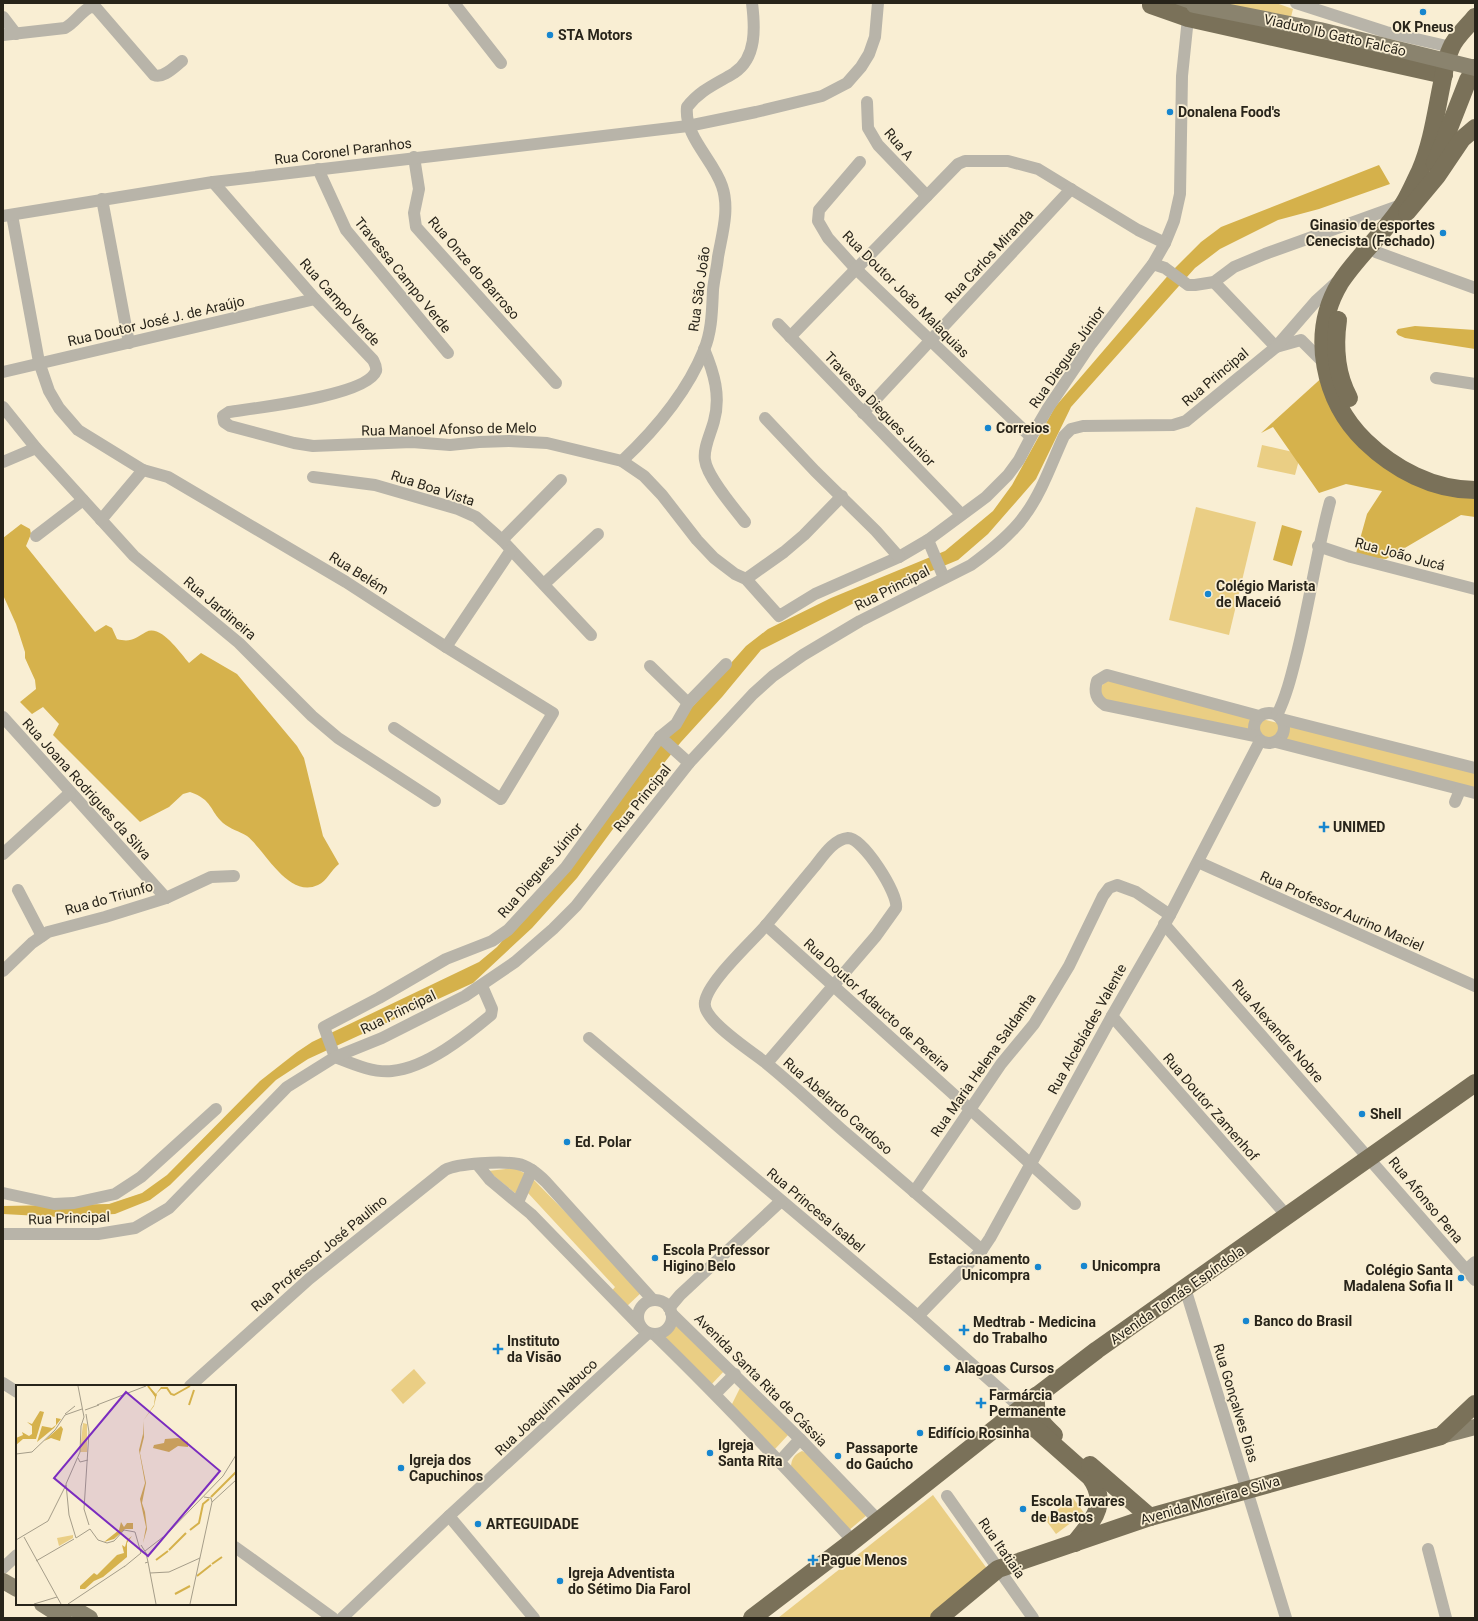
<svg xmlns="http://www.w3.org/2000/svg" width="1478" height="1621" viewBox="0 0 1478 1621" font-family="Roboto,sans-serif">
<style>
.green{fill:#eace84}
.forest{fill:#d6b24c}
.water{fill:#d5b14b}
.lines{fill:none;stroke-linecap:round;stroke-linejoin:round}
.minor{stroke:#b8b4a9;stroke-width:12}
.major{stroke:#8a836e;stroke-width:16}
.highway{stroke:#7a7159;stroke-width:18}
.major-bridge{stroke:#8a836e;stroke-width:16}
.poi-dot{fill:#1786cf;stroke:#f9eed3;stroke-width:1.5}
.labels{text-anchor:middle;stroke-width:3.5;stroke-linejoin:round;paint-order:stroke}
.poi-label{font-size:14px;font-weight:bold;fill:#28241a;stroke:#f9eed3;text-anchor:start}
.street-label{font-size:14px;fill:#28241a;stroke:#f9eed3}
.inset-river{fill:none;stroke:#d5b14b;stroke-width:2}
.inset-road{fill:none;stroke:#a59d89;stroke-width:1}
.view{fill:#7b2cbf;fill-opacity:0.15;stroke:#7b2cbf;stroke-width:2}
.inset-edge{fill:none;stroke:#28241a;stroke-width:2}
</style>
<rect width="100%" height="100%" fill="#f9eed3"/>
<g class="green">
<polygon points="1198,3 1276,3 1293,9 1291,17"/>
<polygon points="1262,445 1293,452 1299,460 1295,475 1257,467"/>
<polygon points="1196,507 1256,522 1229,635 1169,620"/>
<polygon points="1108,680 1475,773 1475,794 1106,704 1098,689"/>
<polygon points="515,1168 531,1177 643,1291 625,1308 610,1293 615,1287 528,1193 521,1198 488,1171"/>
<polygon points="676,1320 726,1369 710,1386 664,1339"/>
<polygon points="414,1369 426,1383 403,1404 391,1390"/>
<polygon points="741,1386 789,1434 775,1449 731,1406"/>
<path d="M 802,1451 L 809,1454 L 867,1515 L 848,1531 L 791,1468 C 791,1459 794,1455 802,1451 Z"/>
<polygon points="933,1495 988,1570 929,1618 778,1618"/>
<polygon points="1073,1498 1084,1513 1056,1534 1045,1519"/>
</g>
<g class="forest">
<polygon points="1415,326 1475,330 1475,349 1405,338 1398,335 1396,332 1398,329"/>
<polygon points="1326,374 1336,400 1392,463 1475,489 1475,517 1461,515 1386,559 1355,557 1367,514 1382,491 1346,484 1319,493 1273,427 1261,433"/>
<path d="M 21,524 L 30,529 L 31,534 L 26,546 L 95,632 L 106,625 L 112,628 L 117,639 C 131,643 135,638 146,632 C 161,624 180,653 189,663 L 201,653 L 237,674 L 297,746 L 304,758 L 323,836 L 339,864 C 331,870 327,881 318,885 C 288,899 265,850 247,836 C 239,831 230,829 223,823 C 209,810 213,800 190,792 L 183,794 L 169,807 L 140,822 L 53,735 L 59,724 L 43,707 L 32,714 L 20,702 L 36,689 L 35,680 L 25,658 L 25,652 L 16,624 L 3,595 L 3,538 Z"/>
</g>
<g class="water">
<polygon points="1379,165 1390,184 1319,209 1278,220 1220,249 1195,268 1071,407 1036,479 988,534 958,560 854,603 761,650 722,697 681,742 635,799 577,878 532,928 473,983 308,1059 276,1080 170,1185 150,1200 115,1214 58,1217 3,1214 3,1206 109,1204 142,1193 167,1175 260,1081 297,1052 312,1042 479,962 497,947 530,909 656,748 746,646 768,629 831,598 945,551 993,511 1012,485 1055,407 1171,272 1201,242 1221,227"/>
<polygon points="1282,525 1302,531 1292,566 1273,560"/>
</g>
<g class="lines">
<g class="minor">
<polyline points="454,3 501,63"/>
<polyline points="1296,3 1386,32 1451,47"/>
<polyline points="3,17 16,34"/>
<path d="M 3,35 L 65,28 C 76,22 81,11 92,6 L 97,9 L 154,75 C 163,79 174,67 182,61"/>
<polyline points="867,102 868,128 878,145 927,196"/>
<polyline points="414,157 419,189 414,213 416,227 556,383"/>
<polyline points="860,162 819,210 818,221 828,238 855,268 1031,437"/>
<polyline points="318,169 346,230 448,353"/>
<path d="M 213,182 L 315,299 L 373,360 C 375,364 377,367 376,371 C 367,396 254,408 229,412 L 223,416 L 224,422 L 230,426 L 294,443 L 313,446 L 412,442 L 450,445 L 479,442 L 509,441 L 547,443 L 622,461 L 644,476 L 662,495 L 697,540 L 714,558 L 735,574 L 746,579 L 779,616 L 815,594 L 899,557 L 928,540 L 986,497 L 1008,475 L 1019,460 L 1031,437 L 1048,408 L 1091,344 L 1153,264 L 1165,243 L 1174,221 L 1180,194 L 1182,76 L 1188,18"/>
<polyline points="102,199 129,343"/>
<polyline points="12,215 39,362 49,391 59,408 78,430 143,470 168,477 346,582 446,647 553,713 501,799 394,728"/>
<polyline points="3,216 213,182 688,126 756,112 822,96 847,83 861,67 869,54 875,37 878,3"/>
<polyline points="1376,252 1475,288"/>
<polyline points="1153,264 1165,268 1188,285 1195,285 1214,282 1234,267 1265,254 1404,204"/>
<polyline points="1214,282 1276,347 1301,340 1325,364"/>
<polyline points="778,324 961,514"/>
<polyline points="790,337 958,164 965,161 1008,161 1038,169 1138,230 1165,243"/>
<path d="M 704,349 C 714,373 721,396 714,421 C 711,433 703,448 705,460 C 707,477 734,508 745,522"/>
<polyline points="3,372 315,299"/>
<polyline points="1436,378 1475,384"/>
<polyline points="3,407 36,448 134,556 239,643 312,716 338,738 435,801"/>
<polyline points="863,413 1071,189"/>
<polyline points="765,418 815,471 876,531 899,557"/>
<path d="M 622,461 C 655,430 687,392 704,350 C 712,331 712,310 713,290 C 714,279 717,268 718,257 C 722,234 730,209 722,186 C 713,159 684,137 687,107 C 700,90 716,84 734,73 C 757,58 755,27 752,3"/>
<polyline points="3,462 36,448"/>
<polyline points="313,477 375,485 458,509 476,517 502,540 591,635"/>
<polyline points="101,520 143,470"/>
<polyline points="36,536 83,500"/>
<polyline points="502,540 561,480"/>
<polyline points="928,540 944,578"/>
<polyline points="1318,546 1351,557 1475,589"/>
<polyline points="746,579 784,552 804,535 842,496"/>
<polyline points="544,584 598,534"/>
<polyline points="446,647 511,550"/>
<polyline points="650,666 688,703"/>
<circle cx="1269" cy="728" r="15"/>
<path d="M 1277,715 C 1286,697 1291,677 1296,657 C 1309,606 1316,554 1330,502"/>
<polyline points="3,717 166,898"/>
<polyline points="1281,719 1475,768"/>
<path d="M 1255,736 L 1105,705 C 1095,699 1094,691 1097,681 L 1107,675 L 1259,716"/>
<polyline points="660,737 689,763"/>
<polyline points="1276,742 1475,793"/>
<polyline points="1455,802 1460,790"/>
<polyline points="3,854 70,793"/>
<polyline points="1198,862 1475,986"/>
<polyline points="18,890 42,936"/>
<polyline points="1164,924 1475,1280"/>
<polyline points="766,925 1075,1204"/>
<polyline points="3,971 32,943 48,932 105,917 166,898 211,877 234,876"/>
<path d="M 482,986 L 492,1009 L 491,1015 C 466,1036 426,1068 392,1071 C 373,1073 353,1064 335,1057 L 324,1027 L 379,998 L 446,959 L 492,941 L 508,930 L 566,867 L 660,737 L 676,724 L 688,703 L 726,664"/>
<polyline points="1112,1016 1288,1217"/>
<polyline points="589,1038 918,1316 1021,1408"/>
<path d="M 767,1063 L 876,936 L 896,908 C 899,894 863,838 848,838 C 834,839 823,856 815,866 C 799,885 783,905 767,924 C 752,942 708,981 705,1002 C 701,1020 753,1052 766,1063 C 792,1084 816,1107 841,1129 C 888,1169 935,1210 982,1250"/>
<polyline points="477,1164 490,1180 531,1214 641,1327"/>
<polyline points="914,1192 1001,1064 1034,1024 1069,966 1103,896 1109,888 1117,885 1136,892 1170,915"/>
<polyline points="3,1193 54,1204 74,1203 115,1194 141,1177 216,1109"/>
<polyline points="518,1202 532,1170"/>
<path d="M 3,1234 L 98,1234 L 135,1228 L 169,1208 L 287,1087 L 335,1057 L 382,1038 L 465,996 L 515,962 L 553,929 L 576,906 L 689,763 L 753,694 L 773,676 L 803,655 L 860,621 L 971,565 C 990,551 1012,534 1025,515 C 1042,492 1052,462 1064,436 L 1071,429 L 1083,426 L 1173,425 L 1186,421 L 1276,347 L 1316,301 L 1338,281"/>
<polyline points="1466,1270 1475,1262"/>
<polyline points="1185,1288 1286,1618"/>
<circle cx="655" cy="1317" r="17"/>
<polyline points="669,1308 680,1295 781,1201"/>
<polyline points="671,1313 800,1439 878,1520"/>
<polyline points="918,1316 982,1250 990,1238 1112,1016 1170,915 1260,741"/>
<path d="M 654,1334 C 723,1401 788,1470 853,1541"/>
<polyline points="3,1383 17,1392"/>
<path d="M 190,1386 L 309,1279 L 445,1170 C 458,1163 503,1161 518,1164 C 529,1166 538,1174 546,1182 L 653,1300"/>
<polyline points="715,1394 735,1374"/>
<polyline points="780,1461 800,1439"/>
<polyline points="947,1496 1033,1618"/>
<polyline points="449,1516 534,1618"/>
<polyline points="235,1547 333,1618"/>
<polyline points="1428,1549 1446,1618"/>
<polyline points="3,1568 17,1555"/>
<polyline points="342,1618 449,1516 648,1333"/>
</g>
<g class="major">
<polyline points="1154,5 1194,5"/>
<polyline points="1441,1436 1475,1427"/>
<polyline points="3,1581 17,1589"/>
<polyline points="42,1604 64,1618"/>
<polyline points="66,1604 90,1618"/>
</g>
<g class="highway">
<polyline points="1151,5 1188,18 1444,75"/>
<path d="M 1475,17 C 1468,26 1455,37 1451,48 C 1446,58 1444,72 1442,83 C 1436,112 1432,143 1420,171 C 1415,181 1410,193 1404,203 C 1386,232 1358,255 1340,283 C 1309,334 1324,401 1365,441 C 1394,469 1433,490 1475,490"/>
<polyline points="1435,164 1468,80 1475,68"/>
<polyline points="1407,212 1437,176 1462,139 1475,128"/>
<path d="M 1338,320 C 1334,348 1336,374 1349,398"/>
<path d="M 1036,1396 C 1035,1417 1039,1421 1054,1435"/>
<path d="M 1002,1423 L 1025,1425 L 1037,1430 L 1090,1477 C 1110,1504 1092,1521 1075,1543"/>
<polyline points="1090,1465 1150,1517"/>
<polyline points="752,1618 853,1541 1021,1408 1097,1350 1475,1083"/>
<polyline points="939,1618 998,1569 1150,1517 1441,1436 1475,1404"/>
</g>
<polyline class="major-bridge" points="1194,5 1320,30 1475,68"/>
</g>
<g class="poi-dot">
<circle cx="1423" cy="12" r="4"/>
<circle cx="550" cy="35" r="4"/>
<circle cx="1170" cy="112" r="4"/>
<circle cx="1443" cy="233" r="4"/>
<circle cx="988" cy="428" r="4"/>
<circle cx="1208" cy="594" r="4"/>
<path d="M1322 821h4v4h4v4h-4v4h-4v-4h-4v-4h4z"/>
<circle cx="1362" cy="1114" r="4"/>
<circle cx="567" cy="1142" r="4"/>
<circle cx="655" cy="1258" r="4"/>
<circle cx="1084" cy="1266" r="4"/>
<circle cx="1038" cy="1267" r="4"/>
<circle cx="1461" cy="1278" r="4"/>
<circle cx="1246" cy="1321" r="4"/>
<path d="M962 1324h4v4h4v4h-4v4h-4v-4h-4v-4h4z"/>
<path d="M496 1343h4v4h4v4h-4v4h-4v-4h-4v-4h4z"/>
<circle cx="947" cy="1368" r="4"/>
<path d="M979 1397h4v4h4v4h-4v4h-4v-4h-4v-4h4z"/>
<circle cx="920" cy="1433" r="4"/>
<circle cx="710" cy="1453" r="4"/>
<circle cx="838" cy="1456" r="4"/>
<circle cx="401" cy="1468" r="4"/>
<circle cx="1023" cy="1509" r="4"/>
<circle cx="478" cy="1524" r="4"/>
<path d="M811 1554h4v4h4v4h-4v4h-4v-4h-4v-4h4z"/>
<circle cx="560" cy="1581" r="4"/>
</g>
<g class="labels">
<g class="poi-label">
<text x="1423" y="32" text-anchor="middle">OK Pneus</text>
<text x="558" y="40">STA Motors</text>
<text x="1178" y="117">Donalena Food's</text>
<text x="1435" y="230" text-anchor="end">Ginasio de esportes<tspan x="1435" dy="16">Cenecista (Fechado)</tspan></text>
<text x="996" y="433">Correios</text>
<text x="1216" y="591">Colégio Marista<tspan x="1216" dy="16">de Maceió</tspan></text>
<text x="1333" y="832">UNIMED</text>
<text x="1370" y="1119">Shell</text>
<text x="575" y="1147">Ed. Polar</text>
<text x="663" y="1255">Escola Professor<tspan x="663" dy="16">Higino Belo</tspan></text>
<text x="1030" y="1264" text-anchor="end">Estacionamento<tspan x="1030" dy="16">Unicompra</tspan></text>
<text x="1092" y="1271">Unicompra</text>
<text x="1453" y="1275" text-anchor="end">Colégio Santa<tspan x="1453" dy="16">Madalena Sofia II</tspan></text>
<text x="1254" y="1326">Banco do Brasil</text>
<text x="973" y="1327">Medtrab - Medicina<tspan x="973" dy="16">do Trabalho</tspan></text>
<text x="507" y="1346">Instituto<tspan x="507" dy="16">da Visão</tspan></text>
<text x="955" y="1373">Alagoas Cursos</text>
<text x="989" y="1400">Farmárcia<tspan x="989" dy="16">Permanente</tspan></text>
<text x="928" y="1438">Edifício Rosinha</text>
<text x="718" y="1450">Igreja<tspan x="718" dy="16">Santa Rita</tspan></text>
<text x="846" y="1453">Passaporte<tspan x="846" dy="16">do Gaúcho</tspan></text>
<text x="409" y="1465">Igreja dos<tspan x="409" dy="16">Capuchinos</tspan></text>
<text x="1031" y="1506">Escola Tavares<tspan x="1031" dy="16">de Bastos</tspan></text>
<text x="486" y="1529">ARTEGUIDADE</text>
<text x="821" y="1565">Pague Menos</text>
<text x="568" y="1578">Igreja Adventista<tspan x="568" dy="16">do Sétimo Dia Farol</tspan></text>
</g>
<g class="street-label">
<text transform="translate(1335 35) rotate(13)" y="5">Viaduto Ib Gatto Falcão</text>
<text transform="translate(899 144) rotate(50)" y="5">Rua A</text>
<text transform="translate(343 151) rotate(-7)" y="5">Rua Coronel Paranhos</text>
<text transform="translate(989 256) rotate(-47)" y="5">Rua Carlos Miranda</text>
<text transform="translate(474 268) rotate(49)" y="5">Rua Onze do Barroso</text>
<text transform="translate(403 275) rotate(51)" y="5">Travessa Campo Verde</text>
<text transform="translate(699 289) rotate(-82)" y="5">Rua São João</text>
<text transform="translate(906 294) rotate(45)" y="5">Rua Doutor João Malaquias</text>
<text transform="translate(340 302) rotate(48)" y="5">Rua Campo Verde</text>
<text transform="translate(156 321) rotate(-13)" y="5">Rua Doutor José J. de Araújo</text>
<text transform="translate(1067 357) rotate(-55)" y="5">Rua Diegues Júnior</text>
<text transform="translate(1215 377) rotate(-40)" y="5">Rua Principal</text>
<text transform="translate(880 409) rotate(46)" y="5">Travessa Diegues Junior</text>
<text transform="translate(449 429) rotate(-1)" y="5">Rua Manoel Afonso de Melo</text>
<text transform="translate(433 488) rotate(18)" y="5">Rua Boa Vista</text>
<text transform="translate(1400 554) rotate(15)" y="5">Rua João Jucá</text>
<text transform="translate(359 573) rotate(32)" y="5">Rua Belém</text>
<text transform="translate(892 588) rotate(-27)" y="5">Rua Principal</text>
<text transform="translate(220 608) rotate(40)" y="5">Rua Jardineira</text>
<text transform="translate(87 789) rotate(48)" y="5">Rua Joana Rodrigues da Silva</text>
<text transform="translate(642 798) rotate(-51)" y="5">Rua Principal</text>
<text transform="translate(540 870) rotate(-49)" y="5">Rua Diegues Júnior</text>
<text transform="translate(109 898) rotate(-16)" y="5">Rua do Triunfo</text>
<text transform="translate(1342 911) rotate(24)" y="5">Rua Professor Aurino Maciel</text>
<text transform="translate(877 1005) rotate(42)" y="5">Rua Doutor Adaucto de Pereira</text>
<text transform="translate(398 1012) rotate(-26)" y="5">Rua Principal</text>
<text transform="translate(1087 1029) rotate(-61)" y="5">Rua Alcebíades Valente</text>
<text transform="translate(1278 1031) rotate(49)" y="5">Rua Alexandre Nobre</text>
<text transform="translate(983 1065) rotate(-55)" y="5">Rua Maria Helena Saldanha</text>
<text transform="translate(838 1106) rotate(41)" y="5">Rua Abelardo Cardoso</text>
<text transform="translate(1211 1107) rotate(49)" y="5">Rua Doutor Zamenhof</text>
<text transform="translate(1426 1200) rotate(50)" y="5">Rua Afonso Pena</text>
<text transform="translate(816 1210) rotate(40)" y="5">Rua Princesa Isabel</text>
<text transform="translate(69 1218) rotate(-2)" y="5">Rua Principal</text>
<text transform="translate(319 1253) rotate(-40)" y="5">Rua Professor José Paulino</text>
<text transform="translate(1177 1295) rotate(-35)" y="5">Avenida Tomás Espíndola</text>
<text transform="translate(761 1380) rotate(45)" y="5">Avenida Santa Rita de Cássia</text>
<text transform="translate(1236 1403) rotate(73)" y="5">Rua Gonçalves Dias</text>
<text transform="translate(546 1407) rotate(-43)" y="5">Rua Joaquim Nabuco</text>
<text transform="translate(1210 1500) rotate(-16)" y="5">Avenida Moreira e Silva</text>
<text transform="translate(1002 1548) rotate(55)" y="5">Rua Itatiaia</text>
</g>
</g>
<g transform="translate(16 1385)">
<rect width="220" height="220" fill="#f9eed3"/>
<path d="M 67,38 L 71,39 L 71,67 L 64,67 ZM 57,150 L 57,153 L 43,161 L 41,153 Z" fill="#eace84"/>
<path d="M 24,26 L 28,27 L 20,54 L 7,54 L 0,60 L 0,53 L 7,50 L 6,47 L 13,51 L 16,49 L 16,41 L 11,37 L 16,39 ZM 40,33 L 45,34 L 38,43 L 21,57 L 26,41 L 36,43 L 40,40 ZM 45,41 L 47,44 L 44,56 L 35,53 L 28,56 ZM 162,53 L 172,57 L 172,62 L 162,61 L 153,67 L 137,63 L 138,60 L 148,58 L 149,54 ZM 105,137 L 108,142 L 111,138 L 117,138 L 117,144 L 109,144 L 98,154 L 88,157 L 103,145 ZM 116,151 L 111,158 L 111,172 L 87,192 L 78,196 L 69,204 L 64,204 L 64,201 L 78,188 L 81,190 L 101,170 L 108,168 L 106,160 L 109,162 L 111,155 Z" fill="#d6b24c"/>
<path d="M 132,1 L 140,9 L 145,2 L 146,3 L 141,8 L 138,21 L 127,36 L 128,52 L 124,68 L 130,98 L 126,118 L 129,127 L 131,144 L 127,158 L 130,142 L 124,114 L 129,98 L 123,65 L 127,49 L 127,36 L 138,20 L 139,12 Z" fill="#d5b14b"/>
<path class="inset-river" d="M 132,1 L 140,11M 145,3 L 151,3 L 155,9 L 158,10 L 174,1M 173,20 L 178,5M 195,112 L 220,87M 174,145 L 183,138 L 187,119 L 193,114M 153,165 L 170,148M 140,175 L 152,166M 196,179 L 206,172M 181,191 L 195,180M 159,209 L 174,201"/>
<path class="inset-road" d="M 62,1 L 68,32 L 65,41 L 64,67 L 50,99 L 53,130 L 60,153 L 74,144 L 82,155 L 91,158 L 98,156 L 108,145 L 119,147 L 125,168 L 108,182M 81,20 L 130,1M 69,25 L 83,20M 49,29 L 59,21M 70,29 L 73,47 L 68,124 L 73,140M 0,69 L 16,67 L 39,45 L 49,30 L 66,24M 62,73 L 64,77 L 72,75M 196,117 L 220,95M 8,152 L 45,219M 146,154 L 207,91 L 220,70M 0,155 L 32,136 L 50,100M 125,160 L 130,168 L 132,177 L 129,178M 129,166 L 147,152M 20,176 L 58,154M 132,177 L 140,219M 134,188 L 153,187 L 184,173M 18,219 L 41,212M 52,219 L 109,181M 174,219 L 196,117 L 195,113 L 188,112"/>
<path class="view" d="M 110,7 L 204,86 L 132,171 L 38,93 Z"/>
<rect width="220" height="220" class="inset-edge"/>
</g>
<rect width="1478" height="1621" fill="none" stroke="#28241a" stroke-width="8"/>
</svg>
